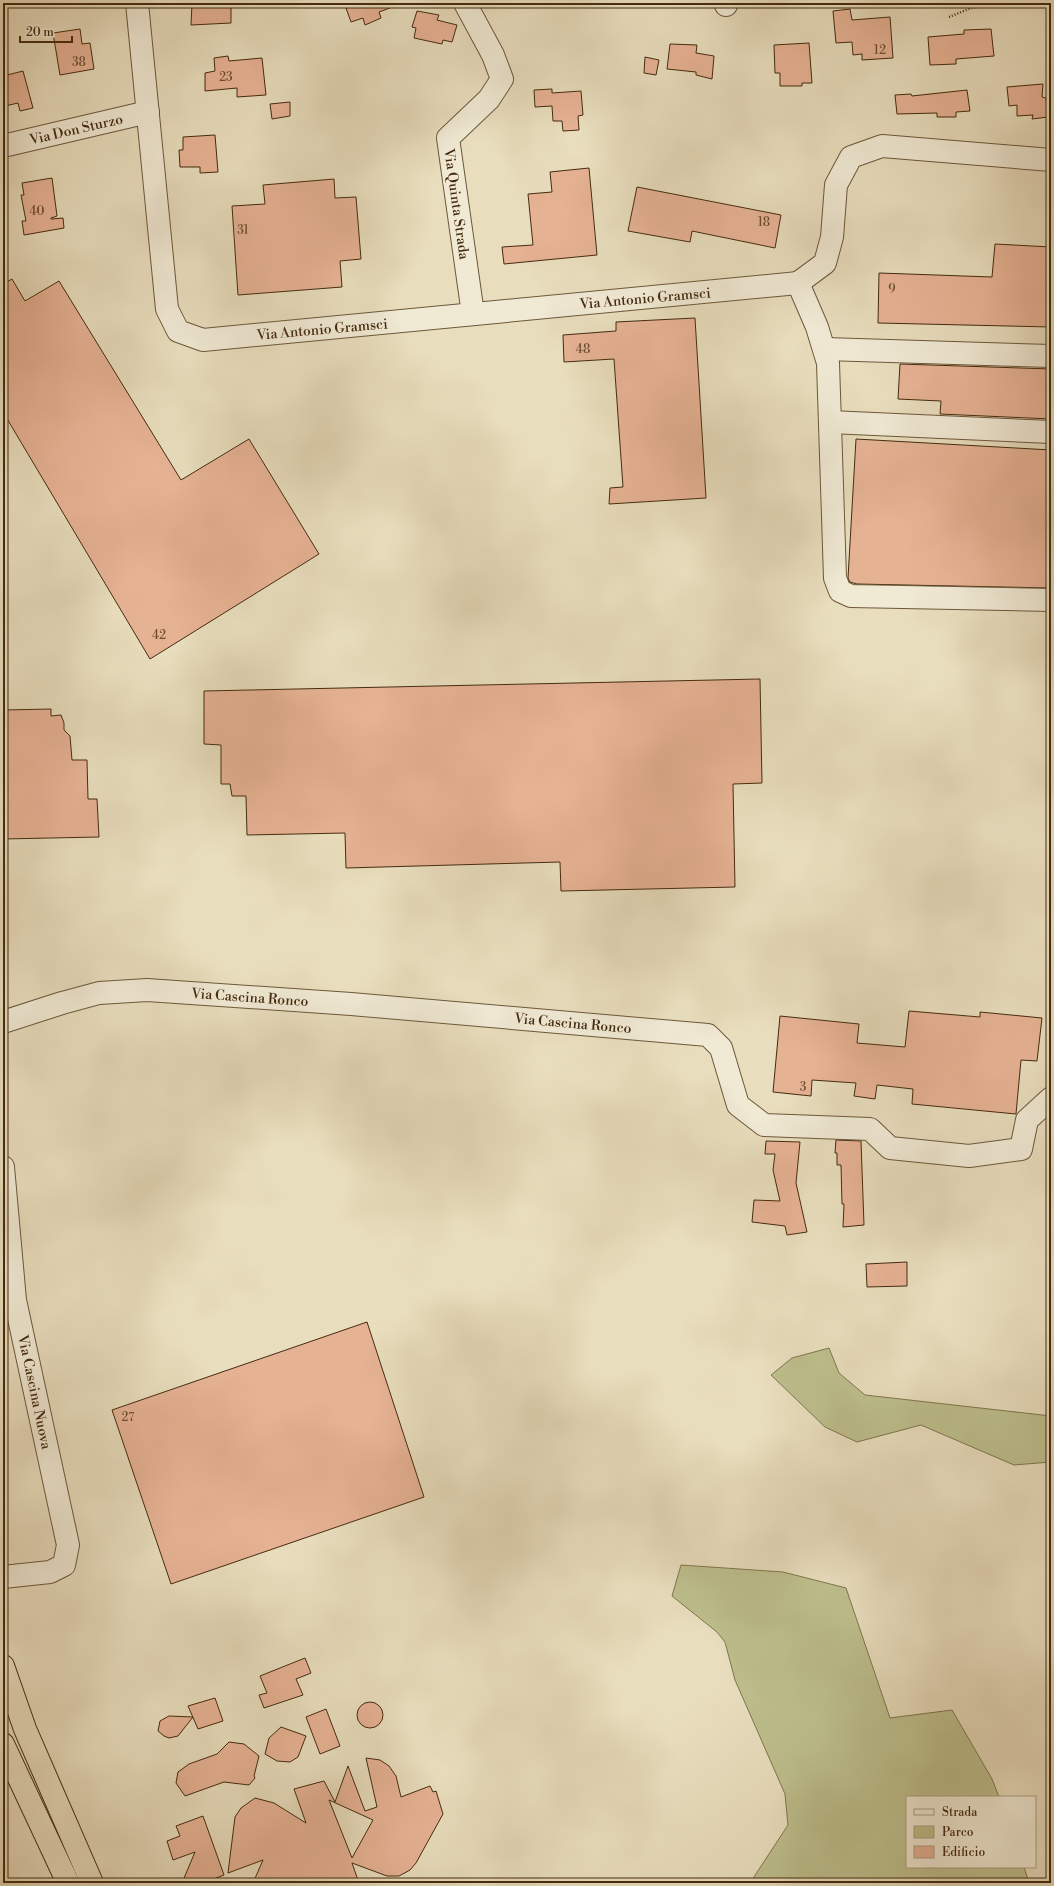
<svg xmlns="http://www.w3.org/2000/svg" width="1054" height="1886" viewBox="0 0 1054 1886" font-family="'Libre Bodoni',serif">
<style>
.green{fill:#bdbf8d;stroke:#80754e}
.building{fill:#e6b294;stroke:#442b0f;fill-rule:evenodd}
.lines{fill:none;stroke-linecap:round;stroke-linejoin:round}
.minor-casing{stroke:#6d583a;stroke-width:24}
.highway-casing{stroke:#442b0f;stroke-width:24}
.path{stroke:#442b0f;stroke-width:2.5;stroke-dasharray:1 2;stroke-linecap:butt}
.minor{stroke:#f0e9d4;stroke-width:22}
.highway{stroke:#e8ddbd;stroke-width:22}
.labels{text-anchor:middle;stroke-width:4;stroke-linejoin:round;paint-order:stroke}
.number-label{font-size:12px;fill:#6c4d30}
.street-label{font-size:14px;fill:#442b0f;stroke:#f0e9d4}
</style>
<rect width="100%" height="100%" fill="#e8ddbd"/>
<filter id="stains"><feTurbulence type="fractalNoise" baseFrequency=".005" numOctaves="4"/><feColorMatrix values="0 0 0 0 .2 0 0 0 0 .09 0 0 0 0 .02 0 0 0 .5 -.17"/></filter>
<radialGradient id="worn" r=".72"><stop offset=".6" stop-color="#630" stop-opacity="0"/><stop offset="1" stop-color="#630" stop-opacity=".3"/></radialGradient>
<g class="green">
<polygon points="829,1348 839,1373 865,1395 1051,1416 1051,1462 1014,1465 921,1425 857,1442 825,1427 771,1375 792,1358"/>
<polygon points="681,1565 783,1572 846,1588 890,1718 952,1710 992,1779 999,1797 907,1797 907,1867 1024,1867 1029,1883 750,1883 788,1825 785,1794 735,1680 725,1642 717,1632 672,1596"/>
</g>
<g class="building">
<polygon points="192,3 231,3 231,23 191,25"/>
<polygon points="347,3 398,3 398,5 379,12 381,18 365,25 363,18 351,22 346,8 349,7"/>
<polygon points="850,9 852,20 890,17 893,58 862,60 862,54 853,55 852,42 836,43 833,11"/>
<polygon points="417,11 439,15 437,20 457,25 452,42 443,40 442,44 414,38 416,28 412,27"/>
<polygon points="80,29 82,44 90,43 94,69 60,75 53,33"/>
<polygon points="991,29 994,56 956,59 956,64 930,65 928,37 964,34 964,30"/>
<polygon points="809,43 812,83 802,83 802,86 780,86 780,73 775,73 774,45"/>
<polygon points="670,44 697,45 696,53 714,56 712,79 696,75 696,72 667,69"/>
<polygon points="228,56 229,61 262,58 266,95 237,97 237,88 205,91 205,73 215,71 214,58"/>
<polygon points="645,57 659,60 656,75 644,73"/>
<polygon points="23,71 33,108 20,111 18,103 5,106 3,97 3,76"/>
<polygon points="1043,84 1042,97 1046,98 1048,117 1032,119 1033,115 1017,116 1017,105 1009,106 1007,87"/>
<polygon points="552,89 552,93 581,91 583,115 578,116 579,130 563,131 562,121 553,121 552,106 535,107 534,90"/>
<polygon points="967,90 970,111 956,112 956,117 937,117 937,113 897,114 895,95 911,94 912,96"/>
<polygon points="290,102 290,116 272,119 270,104"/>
<polygon points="215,135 218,172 200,173 200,167 180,167 179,150 183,150 183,137"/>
<polygon points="589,168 597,255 504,264 502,247 533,245 528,194 552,192 550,172"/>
<polygon points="52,178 57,216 51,218 51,219 63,218 64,228 24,235 22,221 26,221 21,195 24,195 22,183"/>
<polygon points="334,179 335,198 356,197 361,259 340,261 342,287 238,295 232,206 265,204 263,185"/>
<polygon points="637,187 781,215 775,248 692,231 690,242 628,231"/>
<polygon points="995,244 1051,247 1051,327 878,323 879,273 992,277"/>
<polygon points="12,279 25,301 59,281 181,480 249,439 319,554 150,659 3,412 3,284"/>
<polygon points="695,318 706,498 609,504 610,488 623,487 614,359 564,362 563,335 616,331 616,322"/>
<polygon points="900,364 1051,369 1051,419 940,414 941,401 898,399"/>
<polygon points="856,439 1051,450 1051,588 857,584 850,582 848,578"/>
<polygon points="760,679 762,783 733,784 735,887 561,891 560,862 346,868 345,833 247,835 246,796 232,796 230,784 221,784 221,745 204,744 204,691"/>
<polygon points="51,709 51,716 61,715 64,723 64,730 70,736 72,760 87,760 88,799 97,799 99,837 3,839 3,710"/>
<polygon points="909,1011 980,1017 980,1012 1042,1018 1037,1061 1021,1060 1016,1114 912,1104 913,1089 877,1085 875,1099 854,1096 856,1083 812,1080 811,1096 773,1092 780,1016 859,1024 857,1043 905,1047"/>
<polygon points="836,1140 861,1141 864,1225 843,1227 844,1204 842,1204 841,1165 837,1165 837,1153 835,1153"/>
<polygon points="766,1141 800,1142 796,1183 807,1232 787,1235 785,1226 752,1222 754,1200 780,1201 773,1170 775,1154 765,1154"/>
<polygon points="907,1262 907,1286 867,1287 866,1264"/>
<polygon points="367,1322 424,1497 171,1584 112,1410"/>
<polygon points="305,1658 311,1673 296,1679 303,1695 264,1708 259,1695 267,1693 260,1676"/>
<polygon points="215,1698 223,1721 198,1729 188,1706"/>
<circle cx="370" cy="1715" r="13"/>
<polygon points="326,1709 340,1746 320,1754 306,1717"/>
<polygon points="169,1716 193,1717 178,1736 169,1738 164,1736 158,1731 160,1721"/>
<polygon points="281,1727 306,1736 298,1757 290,1762 277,1761 265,1754 269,1738"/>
<polygon points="229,1742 244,1744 259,1756 254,1776 255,1778 249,1785 224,1782 185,1796 176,1783 178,1772 189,1764 217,1754"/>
<path d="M 366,1758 L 380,1760 L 389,1766 L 396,1776 L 401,1797 L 430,1786 L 433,1792 L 436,1791 L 443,1814 L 416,1863 L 410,1870 L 399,1876 L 387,1876 L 352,1863 L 359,1883 L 253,1883 L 263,1860 L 228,1873 L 235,1817 L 241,1808 L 255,1798 L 274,1803 L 306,1823 L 294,1789 L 324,1781 L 335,1802 L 348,1766 L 365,1811 L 377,1807 ZM 329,1800 L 373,1820 L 352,1858 Z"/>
<polygon points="203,1816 224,1875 203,1883 182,1883 195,1852 173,1860 167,1841 180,1836 176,1826"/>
</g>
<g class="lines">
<defs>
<g id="minor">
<polyline points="137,3 167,309 178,331 203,340 798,283"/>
<polyline points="465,3 493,55 502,79 489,99 448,138 473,314"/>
<polyline points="726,3 726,5"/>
<polyline points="3,146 148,112"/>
<polyline points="798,283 817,327 828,363 835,578 840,591 851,596 1051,600"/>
<polyline points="798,283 825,263 832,237 836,185 851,157 882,146 1051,160"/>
<polyline points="825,349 1051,356"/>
<polyline points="830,422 1051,432"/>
<polyline points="3,1022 62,1003 99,993 147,990 351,1004 708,1035 721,1048 738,1105 764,1125 870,1129 890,1148 969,1156 1021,1149 1027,1120 1051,1098"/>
<polyline points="3,1167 15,1300 68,1545 64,1565 50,1572 3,1577"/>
</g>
<g id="highway">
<polyline points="3,1666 25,1729 92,1883"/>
<polyline points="3,1744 68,1883"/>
</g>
</defs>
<use href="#minor" class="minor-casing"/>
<use href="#highway" class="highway-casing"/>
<polyline class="path" points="949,17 971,8 997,3"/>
<use href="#minor" class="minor"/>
<use href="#highway" class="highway"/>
</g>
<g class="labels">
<g class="number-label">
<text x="880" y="54">12</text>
<text x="79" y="66">38</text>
<text x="226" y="81">23</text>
<text x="37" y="215">40</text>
<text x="764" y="226">18</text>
<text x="243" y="234">31</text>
<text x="892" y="293">9</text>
<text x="583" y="353">48</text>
<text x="159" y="639">42</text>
<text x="803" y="1091">3</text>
<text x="128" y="1421">27</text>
</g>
<g class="street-label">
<text transform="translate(76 129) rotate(-13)" y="5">Via Don Sturzo</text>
<text transform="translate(457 204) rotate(82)" y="5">Via Quinta Strada</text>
<text transform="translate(645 298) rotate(-5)" y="5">Via Antonio Gramsci</text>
<text transform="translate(322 329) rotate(-5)" y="5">Via Antonio Gramsci</text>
<text transform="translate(250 997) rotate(4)" y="5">Via Cascina Ronco</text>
<text transform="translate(573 1023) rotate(5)" y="5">Via Cascina Ronco</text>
<text transform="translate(35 1392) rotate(78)" y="5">Via Cascina Nuova</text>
</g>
</g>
<rect width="1054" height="1886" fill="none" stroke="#e8ddbd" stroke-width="16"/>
<rect x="4" y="4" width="1046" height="1878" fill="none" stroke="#442b0f" stroke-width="2"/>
<rect x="8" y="8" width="1038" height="1870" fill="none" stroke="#442b0f"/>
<rect x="906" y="1796" width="130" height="72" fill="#f0e9d4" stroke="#ab9d85"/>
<rect x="914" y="1809" width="20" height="6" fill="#f0e9d4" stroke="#ab9d85"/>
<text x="942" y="1816" font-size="12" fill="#442b0f">Strada</text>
<rect x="914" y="1826" width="20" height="12" fill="#bdbf8d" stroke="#ab9d85"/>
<text x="942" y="1836" font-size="12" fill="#442b0f">Parco</text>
<rect x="914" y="1846" width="20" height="12" fill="#e6b294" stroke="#ab9d85"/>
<text x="942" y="1856" font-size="12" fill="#442b0f">Edificio</text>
<path d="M20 36v6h52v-6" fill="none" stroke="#442b0f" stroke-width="2"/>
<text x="26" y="36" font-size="12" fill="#442b0f" stroke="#f0e9d4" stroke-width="3" paint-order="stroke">20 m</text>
<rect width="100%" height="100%" filter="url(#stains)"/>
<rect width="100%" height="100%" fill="url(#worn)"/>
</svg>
